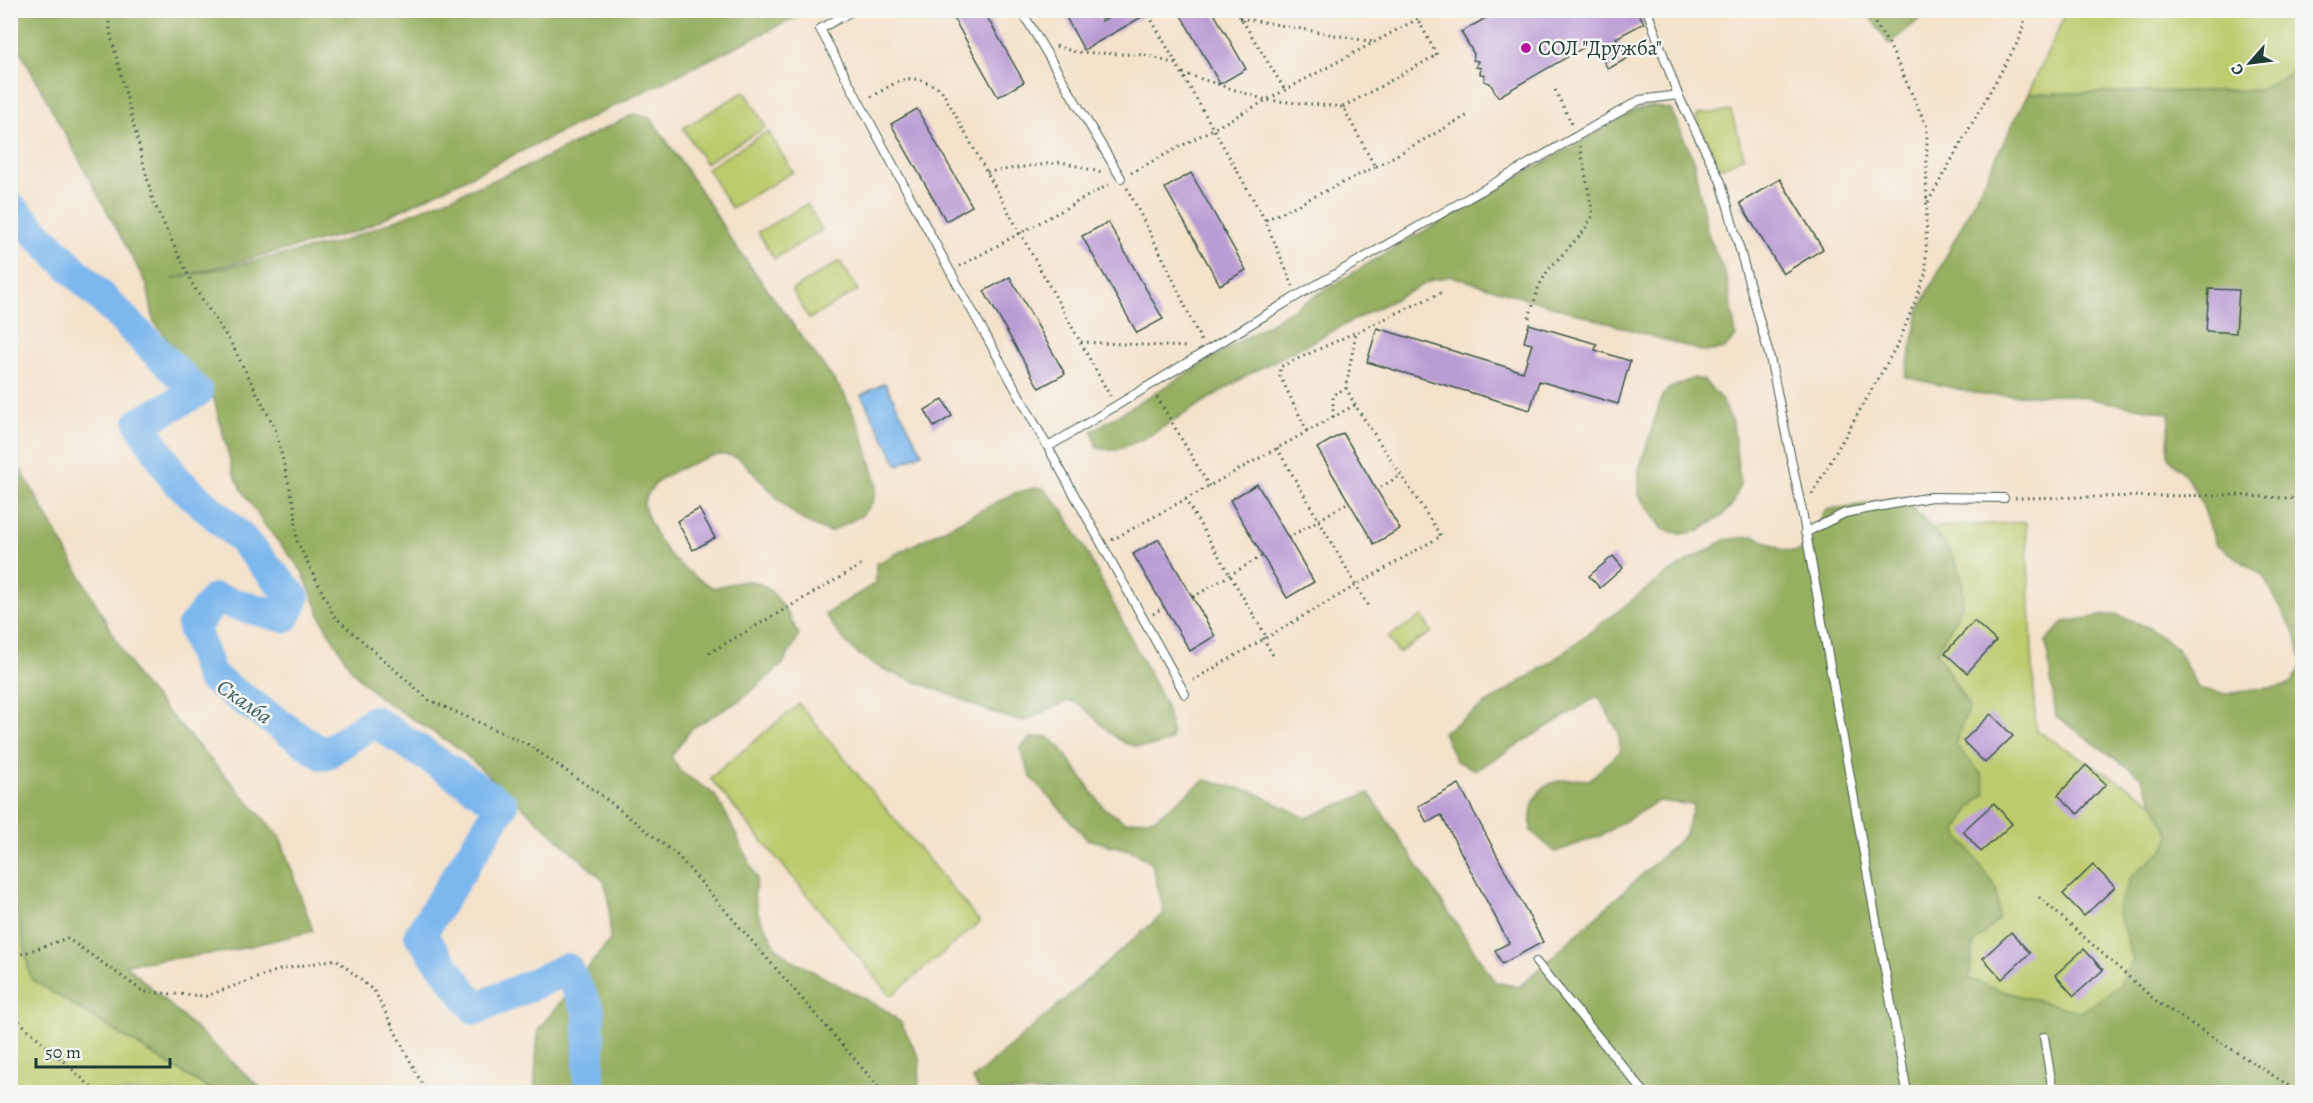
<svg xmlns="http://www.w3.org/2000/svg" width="2313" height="1103" viewBox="0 0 2313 1103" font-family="Alegreya,serif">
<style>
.green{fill:#bdcb6d;stroke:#6e8450;stroke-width:1.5}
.forest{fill:#96af60;stroke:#5a764a;stroke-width:1.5}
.water{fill:#7bb7ed;stroke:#4d7a90;stroke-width:1.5}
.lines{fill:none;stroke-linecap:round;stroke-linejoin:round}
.river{stroke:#7bb7ed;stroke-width:32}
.building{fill:#b99cd4}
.service-casing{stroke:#3f564a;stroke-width:10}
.path{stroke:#3f564a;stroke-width:3;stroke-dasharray:1.5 4.5;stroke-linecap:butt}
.service{stroke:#fff;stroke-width:8}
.poi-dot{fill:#b5179e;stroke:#f6f6f2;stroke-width:2}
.labels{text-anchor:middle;stroke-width:5;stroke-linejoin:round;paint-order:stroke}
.poi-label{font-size:21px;fill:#1f3d34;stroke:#f6f6f2;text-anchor:start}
.water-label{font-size:22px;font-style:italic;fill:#365c62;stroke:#f6f6f2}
</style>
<rect width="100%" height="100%" fill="#f6f6f2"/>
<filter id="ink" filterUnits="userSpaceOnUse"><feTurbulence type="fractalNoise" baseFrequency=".0167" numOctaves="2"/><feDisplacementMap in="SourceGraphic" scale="12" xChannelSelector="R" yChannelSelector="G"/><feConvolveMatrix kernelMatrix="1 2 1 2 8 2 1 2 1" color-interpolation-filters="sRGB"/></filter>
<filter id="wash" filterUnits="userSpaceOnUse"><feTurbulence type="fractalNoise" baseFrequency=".008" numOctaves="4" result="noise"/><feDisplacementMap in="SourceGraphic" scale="24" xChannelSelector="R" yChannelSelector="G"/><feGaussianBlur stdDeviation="1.35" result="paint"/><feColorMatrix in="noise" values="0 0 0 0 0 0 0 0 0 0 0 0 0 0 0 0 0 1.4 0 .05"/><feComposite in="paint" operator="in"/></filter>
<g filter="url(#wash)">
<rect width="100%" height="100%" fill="#f4e2ca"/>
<g class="green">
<polygon points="2067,11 2302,11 2302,67 2260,90 2028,94"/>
<polygon points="745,91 766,127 705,163 683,128"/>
<polygon points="1731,111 1744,156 1723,168 1719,166 1696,118 1699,114"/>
<polygon points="768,131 793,172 731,208 707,168"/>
<polygon points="807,204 822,230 774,259 758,232"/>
<polygon points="840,261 858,290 809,319 792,290"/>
<polygon points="2026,522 2036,730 2200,831 2115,1065 1934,1092 1869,531"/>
<polygon points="1422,616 1432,632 1398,653 1388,637"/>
<polygon points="799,704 980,922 891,996 710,778"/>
<polygon points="10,900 17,911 31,979 214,1092 11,1092"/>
</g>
<g class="forest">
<path d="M 13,11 L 809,11 L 358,231 L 172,279 L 341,242 L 530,165 L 634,114 L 651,118 L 712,208 L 731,240 L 844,394 L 862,432 L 877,485 L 873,502 L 861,516 L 830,532 C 796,523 779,499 755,474 C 750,470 744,461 738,458 C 721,450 702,459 686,466 C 663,476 653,481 643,504 C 659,549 672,563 713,588 C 724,586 740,580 750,581 C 776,585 788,615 799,635 L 783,664 L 739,701 L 692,728 L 671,757 L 681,772 L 714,794 L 725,812 L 757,878 L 754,896 L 758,914 L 777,948 L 791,960 L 886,1010 L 901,1023 L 920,1059 L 918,1092 L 534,1092 L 538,1030 L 610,940 L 609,899 L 604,881 L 458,748 L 380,698 L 353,672 L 324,624 L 302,571 L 264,524 L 242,490 L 233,472 L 214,399 L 154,322 L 147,285 L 16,43 Z"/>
<polygon points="1866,11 1930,11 1889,44"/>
<path d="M 2302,67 L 2302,1092 L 980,1092 L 973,1079 L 1164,913 L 1152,863 L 1133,851 L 1087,839 L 1031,777 L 1020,749 L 1030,738 L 1047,736 L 1060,747 L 1103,807 L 1125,822 L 1155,818 L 1205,780 L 1254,792 L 1306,818 L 1369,793 L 1495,982 L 1519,987 L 1684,836 L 1694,805 L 1658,801 L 1600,836 L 1555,852 L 1531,831 C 1528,787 1549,776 1589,780 L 1620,752 L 1619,733 L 1598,696 L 1476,770 L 1456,761 L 1443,732 L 1551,662 L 1668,573 L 1725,540 L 1755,536 L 1780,549 L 1795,552 L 1809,547 L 1825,510 L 1903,498 C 1928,525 1971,561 1962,603 C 1958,619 1944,637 1937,652 L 1969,707 L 1955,744 L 1982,775 L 1986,793 L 1971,807 L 1956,831 L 1997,889 L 1999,919 L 1974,943 L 1969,979 L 2009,993 L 2081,1012 L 2119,986 L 2133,959 L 2117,909 L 2131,877 L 2164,849 L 2170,835 L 2141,777 L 2056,716 L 2046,641 L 2064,622 L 2115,614 L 2148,627 L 2177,649 L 2198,688 L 2225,694 L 2290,685 L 2302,665 L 2296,636 L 2263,576 L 2216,544 L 2201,501 L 2188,478 L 2168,457 L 2169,413 L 2069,395 L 1984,395 L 1905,377 L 1920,308 L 2028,94 L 2259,90 Z"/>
<polygon points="1653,106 1671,110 1693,158 1707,231 1727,280 1736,336 1724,349 1705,352 1451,276 1432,280 1249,374 1147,437 1116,450 1097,448 1092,431 1386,253 1636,110"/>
<polygon points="1694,378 1703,380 1722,400 1733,425 1740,484 1734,502 1722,516 1699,531 1681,534 1663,529 1639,495 1639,470 1662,396 1669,389"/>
<polygon points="11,452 139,680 280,837 313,931 226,952 125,964 265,1092 214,1092 31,979 17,911 10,900"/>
<path d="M 1034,488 L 1043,488 L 1062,509 L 1081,541 L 1165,704 L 1172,731 L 1171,740 C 1122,762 1110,727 1076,702 L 1067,701 L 1024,721 C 1001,717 979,708 959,698 C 927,684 890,677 861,656 C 846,645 835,629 825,614 L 876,583 L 876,564 L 1015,493 Z"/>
</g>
<polygon class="water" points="885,383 922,453 898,465 861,395"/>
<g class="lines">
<polyline class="river" points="10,207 197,392 140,423 175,479 239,536 294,598 285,617 215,599 193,627 211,677 324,755 374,721 502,805 420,935 476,1009 567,969 589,1011 589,1092"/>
</g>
<g id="blocks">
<g class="building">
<polygon points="949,10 983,10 1024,82 998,97"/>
<polygon points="1062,10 1096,10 1102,21 1122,10 1154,10 1084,50"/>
<polygon points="1178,10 1212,10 1246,69 1220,84"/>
<polygon points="1500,10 1637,10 1644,23 1616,38 1628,58 1608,69 1593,42 1498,97 1490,83 1484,81 1485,75 1480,74 1481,68 1476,67 1478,61 1473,60 1474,54 1461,32"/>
<polygon points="917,109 972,206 946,221 891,124"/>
<polygon points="1191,173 1246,270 1220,285 1165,188"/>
<polygon points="1780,179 1823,249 1783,274 1740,203"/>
<polygon points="1108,222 1163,319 1137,333 1082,236"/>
<polygon points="1010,277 1065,374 1039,388 984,291"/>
<polygon points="2209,289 2239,290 2236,333 2206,331"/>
<polygon points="1529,324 1597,344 1595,350 1630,361 1618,404 1539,381 1530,410 1367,362 1377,328 1523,372 1532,344 1524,342"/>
<polygon points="943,399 952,416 934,427 925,410"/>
<polygon points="1343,433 1400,529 1374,544 1317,448"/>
<polygon points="1257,484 1314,582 1287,598 1230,500"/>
<polygon points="699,509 715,538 693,550 677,521"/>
<polygon points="1159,539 1215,636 1190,651 1133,554"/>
<polygon points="1613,556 1623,568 1600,588 1589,576"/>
<polygon points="1974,621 1996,641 1967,673 1945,653"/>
<polygon points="1991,714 2013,736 1985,763 1963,741"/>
<polygon points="2086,765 2106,784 2078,814 2058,795"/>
<polygon points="1459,784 1543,942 1502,964 1495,950 1509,943 1441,815 1427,823 1418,806"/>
<polygon points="1994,803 2012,824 1981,852 1963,831"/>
<polygon points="2093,865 2115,887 2084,916 2063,894"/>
<polygon points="2011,932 2030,953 2002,979 1983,958"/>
<polygon points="2084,949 2103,970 2074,996 2055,975"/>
</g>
</g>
</g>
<g filter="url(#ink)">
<use href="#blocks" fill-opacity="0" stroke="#3f564a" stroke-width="1.5"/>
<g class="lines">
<defs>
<g id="service">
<polyline points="854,10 820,29 950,271 1185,694"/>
<polyline points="1021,10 1121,178"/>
<polyline points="1647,10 1678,95"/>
<polyline points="1048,447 1297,296 1640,100 1678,95 1721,182 1770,358 1802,511 1907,1092"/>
<polyline points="1805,533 1845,513 1931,497 2004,498"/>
<polyline points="1536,962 1644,1092"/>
<polyline points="2044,1037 2053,1092"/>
</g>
</defs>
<use href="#service" class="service-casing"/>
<g class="path">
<polyline points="107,10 111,36 153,201 194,287 231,343 275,428 295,509 297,541 334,616 429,700 527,744 601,795 678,856 883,1092"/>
<polyline points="1146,10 1265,220 1293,286"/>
<polyline points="1236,10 1285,90"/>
<polyline points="1240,18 1374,42"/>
<polyline points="1056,46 1075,52 1145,55 1176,64"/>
<polyline points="1183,73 1266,100 1343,107 1375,167 1470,114"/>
<polyline points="1555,90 1573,126"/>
<path d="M 871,97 C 903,79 906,71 941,89 L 1110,396"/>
<polyline points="1343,107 1437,55 1418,20"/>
<polyline points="987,172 1062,162 1103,173"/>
<polyline points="1131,173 1434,10"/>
<polyline points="1127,188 1167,266 1201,341"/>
<polyline points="1928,202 2020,38 2027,10"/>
<polyline points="1266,220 1375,167"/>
<polyline points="960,266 1112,183"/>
<polyline points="1529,318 1539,286 1548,270 1584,231 1593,214 1580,146"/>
<polyline points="1081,342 1187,347"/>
<polyline points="1157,397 1209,486"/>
<polyline points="1355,405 1346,388 1356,332"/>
<polyline points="1333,417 1333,395 1346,388"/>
<polyline points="1307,431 1280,376 1280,367 1443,292"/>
<polyline points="1277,448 1368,606"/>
<polyline points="1376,490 1401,475"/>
<polyline points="1812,494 1900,340 1926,272 1927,127 1889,44 1866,10"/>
<polyline points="2015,498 2232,495 2302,499"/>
<polyline points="1185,499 1266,636"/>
<polyline points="1288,538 1349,502"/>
<polyline points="1112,540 1355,405 1441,536 1190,682"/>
<polyline points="1193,597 1262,556"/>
<polyline points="1153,614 1164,607"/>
<polyline points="1263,638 1274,657"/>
<polyline points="709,653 863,564"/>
<polyline points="2039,897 2157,1002 2299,1092"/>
<polyline points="10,958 67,938 144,992 206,996 279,970 336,959 375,992 426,1092"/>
<polyline points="10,1013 97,1092"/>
</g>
<use href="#service" class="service"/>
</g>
</g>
<circle class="poi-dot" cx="1526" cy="48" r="6"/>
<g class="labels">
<g class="poi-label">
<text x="1538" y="55">СОЛ "Дружба"</text>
</g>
<g class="water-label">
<text transform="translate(245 701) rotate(35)" y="8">Скалба</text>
</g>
</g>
<rect width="2313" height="1103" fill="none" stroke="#f6f6f2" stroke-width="36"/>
<g transform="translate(2250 63) rotate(242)" stroke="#f6f6f2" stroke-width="4.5" paint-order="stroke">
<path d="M0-4.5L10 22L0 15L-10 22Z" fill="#1f3d34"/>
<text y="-9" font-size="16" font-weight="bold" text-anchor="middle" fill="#1f3d34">С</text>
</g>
<path d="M36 1058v9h134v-9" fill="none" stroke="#1f3d34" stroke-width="3"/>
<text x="45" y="1058" font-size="18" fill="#1f3d34" stroke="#f6f6f2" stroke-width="4.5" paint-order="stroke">50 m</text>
</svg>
